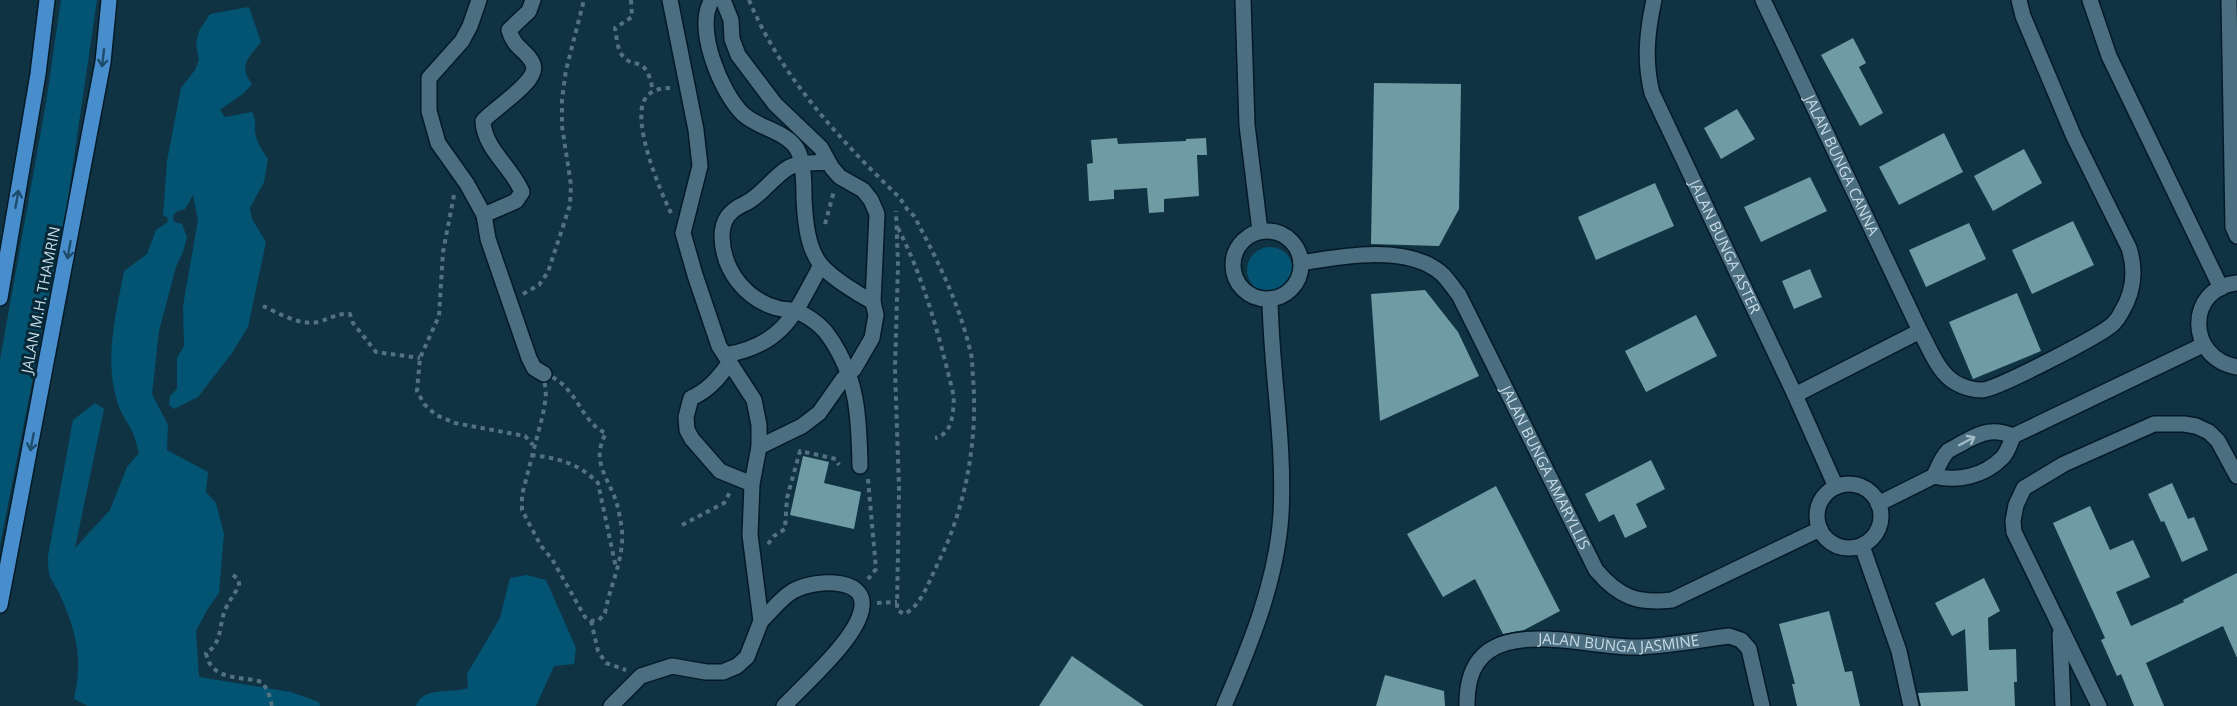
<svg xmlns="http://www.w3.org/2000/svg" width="2237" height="706" viewBox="0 0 2237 706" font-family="'Open Sans',sans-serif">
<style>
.green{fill:#035472}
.building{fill:#6f9ba4}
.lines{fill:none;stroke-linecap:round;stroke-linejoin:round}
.minor-casing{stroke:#011a26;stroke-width:18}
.major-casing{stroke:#011a26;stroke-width:18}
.path{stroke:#53717f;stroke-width:4;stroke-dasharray:4.5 4.5;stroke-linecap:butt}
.minor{stroke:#4b6e80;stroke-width:15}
.major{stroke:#498ecc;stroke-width:15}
.oneway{stroke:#1d4c6c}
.oneway2{stroke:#a3bbc7}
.labels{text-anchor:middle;stroke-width:6;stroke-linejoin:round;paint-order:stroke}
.street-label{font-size:15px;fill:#c9dce6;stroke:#052939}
</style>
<rect width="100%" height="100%" fill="#103344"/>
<g class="green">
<polygon points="61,0 97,0 67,205 0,545 0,360 46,103"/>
<path d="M 249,7 L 261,42 C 248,59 238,65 252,84 L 244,93 L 220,110 L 225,117 L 252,112 C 256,119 255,123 255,131 C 256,142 262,150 268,159 L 264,182 L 250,208 L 252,219 L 266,242 L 248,327 L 232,353 L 198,397 L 174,409 L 169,405 L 170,396 L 177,389 L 177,358 L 184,346 L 183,306 L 198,220 L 193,195 L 185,209 L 176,212 L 173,216 L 174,222 L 182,224 L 187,237 L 183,252 L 176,267 L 159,331 L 152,394 L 168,425 L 167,450 L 208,472 L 206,492 L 216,503 L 224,534 L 219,593 L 207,610 L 196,631 L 199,677 L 291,692 L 319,702 L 320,706 L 88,706 L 74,699 C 83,659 77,633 60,595 C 58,590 54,585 51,579 C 48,573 48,563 48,556 L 73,420 L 95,403 L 104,409 L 75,548 L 110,510 L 127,467 L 139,453 C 137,446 135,437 132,431 C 127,421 120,412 117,401 C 104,359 116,314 124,271 L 147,254 L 156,230 L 168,222 L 167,217 L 163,216 L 167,161 L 181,88 L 195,70 L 199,60 L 196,44 L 199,31 L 210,14 Z"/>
<circle cx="1270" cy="270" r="23"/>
<path d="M 527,575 L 546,580 L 576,648 L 574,664 L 554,666 L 536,706 L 416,706 C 423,686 450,694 468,688 L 467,674 L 500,618 L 510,578 Z"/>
</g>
<g class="building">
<polygon points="1853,38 1866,63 1859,67 1883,113 1860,126 1821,55"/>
<polygon points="1374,83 1461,84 1459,209 1439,246 1371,244"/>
<polygon points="1737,109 1755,139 1721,159 1704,128"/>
<polygon points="1944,133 1963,172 1899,205 1879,167"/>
<polygon points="1117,138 1118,144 1186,141 1186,139 1206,138 1207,155 1197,155 1199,196 1164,199 1164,212 1149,213 1147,188 1114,190 1114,199 1089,201 1087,164 1093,163 1091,140"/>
<polygon points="2024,149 2042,183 1993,211 1974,176"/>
<polygon points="1810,177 1827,211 1761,242 1744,207"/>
<polygon points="1655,183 1674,226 1596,260 1578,217"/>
<polygon points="2073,221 2094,265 2032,294 2012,250"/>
<polygon points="1969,223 1986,259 1926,287 1909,250"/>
<polygon points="1810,269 1822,297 1794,309 1782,281"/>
<polygon points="1425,290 1458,332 1479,376 1380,421 1371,294"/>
<polygon points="2017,293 2041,351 1973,379 1949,322"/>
<polygon points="1696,315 1717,356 1646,392 1625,351"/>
<polygon points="803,456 829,462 824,483 861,492 854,529 790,515"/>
<polygon points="1651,460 1665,489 1636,504 1647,527 1625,538 1614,514 1599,522 1585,494"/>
<polygon points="2172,483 2188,519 2194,517 2208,550 2182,562 2164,521 2161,522 2148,494"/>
<polygon points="1496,486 1560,611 1524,630 1503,634 1475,579 1443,597 1407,534"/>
<polygon points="2090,506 2110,550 2133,540 2150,577 2116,592 2131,626 2184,602 2183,600 2237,573 2237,658 2223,626 2146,663 2164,706 2134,706 2121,674 2117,676 2101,640 2105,638 2053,523"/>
<polygon points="1984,578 2000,611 1988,618 1989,650 2016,649 2017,682 2014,682 2015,706 1921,706 1918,693 1968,691 1965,629 1952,636 1935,603"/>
<polygon points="1829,611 1845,672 1852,671 1860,706 1797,706 1792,684 1795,684 1779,624"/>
<polygon points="1072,656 1144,706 1039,706"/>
<polygon points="1385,675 1444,691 1445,706 1376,706"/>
</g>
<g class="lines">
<defs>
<g id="minor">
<polyline points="479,0 470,26 462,41 429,78 429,111 438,143 467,184 484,215 488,239 529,358 534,368 544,374"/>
<path d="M 712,0 C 694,27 721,93 743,114 C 758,128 786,131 797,149 C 804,161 804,185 804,198 C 805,219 807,248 821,265 C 832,278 858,294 873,302"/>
<polyline points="723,0 731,20 732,39 738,55 775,104 821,148 832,168 840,177 863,190 871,200 877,214 873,302 876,315 872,338 854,369 843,379 819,413 802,426 759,447"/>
<polyline points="1243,0 1247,125 1260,231"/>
<path id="s1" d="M 1654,0 C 1647,32 1644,61 1652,93 L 1795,395 L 1836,487"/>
<path id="s2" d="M 1763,0 L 1920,331"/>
<polyline points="2090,0 2109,56 2221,288"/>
<polyline points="2229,0 2233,227 2237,236"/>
<path d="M 828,162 C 817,163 798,162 788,168 C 772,178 763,194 746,203 C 730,210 722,219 722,237 C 723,270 745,299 777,308 C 783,310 789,309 795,311 C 806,314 821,325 828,335 C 858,377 859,417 860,466"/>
<path d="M 484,215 L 516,201 L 522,192 C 512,167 484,149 483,121 C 494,108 540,81 533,64 C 527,50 514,49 509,30 L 529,11 L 533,0"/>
<circle cx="1267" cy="265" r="34"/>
<path id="s3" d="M 1301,263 C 1342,256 1407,244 1441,273 C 1448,279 1453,288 1459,295 L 1596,570 C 1619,597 1637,604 1672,600 L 1820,529"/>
<path d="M 2237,283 C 2186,288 2186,358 2237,367"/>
<path d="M 725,355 C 784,345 795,313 821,265"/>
<path d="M 729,363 C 719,378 708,391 691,398 L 686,417 L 687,430 L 692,439 L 720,471 L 752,484"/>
<path d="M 1795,395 L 1920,331 C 1930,349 1938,373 1956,383 C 1963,387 1974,390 1982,390 C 1997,389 2100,336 2113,324 C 2116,321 2119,317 2121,313 C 2134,292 2136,270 2129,248 L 2074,137 L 2023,16 L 2019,0"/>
<path d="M 1934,476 C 1938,467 1941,458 1948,451 C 1953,448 1959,445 1964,442 C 1982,432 1994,428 2013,436"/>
<circle cx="1849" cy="516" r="32"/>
<path d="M 1878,504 L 1934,476 C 1958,482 1984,476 2002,458 C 2008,452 2010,444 2013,436 L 2203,345"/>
<polyline points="1862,546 1899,651 1911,706"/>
<path d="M 761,621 C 771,612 782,596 795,590 C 816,579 874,576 860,615 C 851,643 805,684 784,706"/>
<polyline points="2060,634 2063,706"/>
<polyline points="611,706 641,676 672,666 706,672 723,672 737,666 747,657 761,621 750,535 752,484 759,447 759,425 754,400 719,346 695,275 683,233 700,166 696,130 670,0"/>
<path d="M 1224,706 C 1250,646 1277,580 1281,514 C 1285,442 1271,371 1270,299"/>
<path id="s4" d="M 1467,706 C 1465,608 1572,646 1632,647 C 1664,647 1697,640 1729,636 L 1741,640 L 1749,649 L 1762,706"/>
<polyline points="2099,706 2014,532 2013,521 2016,505 2024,488 2064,464 2154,424 2184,424 2196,426 2209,432 2218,441 2237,476"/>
</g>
<g id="major">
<polyline points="0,298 38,74 47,0"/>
<polyline points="0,605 103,62 109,0"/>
</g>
</defs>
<use href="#minor" class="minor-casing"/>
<use href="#major" class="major-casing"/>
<g class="path">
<path d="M 631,0 L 632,17 L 615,28 C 617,39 617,54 627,60 C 631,63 636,63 641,65 C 649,70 651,82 653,91"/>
<path d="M 749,0 C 781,77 841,141 900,198 L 907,209 L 914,216 C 937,259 959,303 970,350 C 973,359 972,368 973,377 C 978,440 966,507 938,563 C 930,579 921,607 904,614 L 897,610 L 899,489 L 895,369 L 898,264 L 896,211"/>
<path d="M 670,88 C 661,88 650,90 645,99 C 631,121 660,191 671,213"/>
<polyline points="454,195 443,252 439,316 420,358 417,391 424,404 436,415 455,423 525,436 533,445"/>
<polyline points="825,224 834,191"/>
<path d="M 898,228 C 925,281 940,339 954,397 C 953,413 953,434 935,438"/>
<polyline points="523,294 539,285 548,272 570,205 571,185 562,126 562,99 566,70 584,0"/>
<path d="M 263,306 C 278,313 300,326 318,322 C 330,319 337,313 350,314 L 353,323 L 376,352 L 420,358"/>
<path d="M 544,374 C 577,383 580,423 606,433 C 590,462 609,478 617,504 C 619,512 621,522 622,531 C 624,560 610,585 605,613 L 599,620 L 591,621 L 585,617 L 552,559 L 541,546 L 522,510 L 522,495 L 543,414 L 546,397 Z"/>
<path d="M 531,455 C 557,458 579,463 598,483 L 616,568"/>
<polyline points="868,479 876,569 868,579"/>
<polyline points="682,525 724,503 730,492"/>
<polyline points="768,544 774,536 785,529 787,498 800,451 836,459 839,465"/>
<path d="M 233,575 L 239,580 L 239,586 C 234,595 229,601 225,610 C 219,625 222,644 206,653 C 211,681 240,676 262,682 L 268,691 L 272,706"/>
<polyline points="877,603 897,602"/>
<polyline points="591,621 598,651 606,663 626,670"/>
</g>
<use href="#minor" class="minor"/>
<use href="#major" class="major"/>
</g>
<defs><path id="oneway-shaft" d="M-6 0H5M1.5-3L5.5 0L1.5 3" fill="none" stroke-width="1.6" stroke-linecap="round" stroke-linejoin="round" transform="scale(1.5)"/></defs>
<g class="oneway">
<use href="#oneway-shaft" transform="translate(103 58) rotate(97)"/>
<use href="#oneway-shaft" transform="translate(17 199) rotate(-80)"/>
<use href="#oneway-shaft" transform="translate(69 250) rotate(100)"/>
<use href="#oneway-shaft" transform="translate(32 442) rotate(101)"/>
</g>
<use class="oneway2" href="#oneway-shaft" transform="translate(1967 441) rotate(-28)"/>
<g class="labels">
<g class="street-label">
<text dy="5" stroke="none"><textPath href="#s2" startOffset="183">JALAN BUNGA CANNA</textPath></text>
<text dy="5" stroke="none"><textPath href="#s1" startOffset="264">JALAN BUNGA ASTER</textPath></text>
<text transform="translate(41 300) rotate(-79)" y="5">JALAN M.H. THAMRIN</text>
<text dy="5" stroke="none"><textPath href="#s3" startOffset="366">JALAN BUNGA AMARYLLIS</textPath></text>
<text dy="5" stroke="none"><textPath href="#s4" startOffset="194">JALAN BUNGA JASMINE</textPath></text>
</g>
</g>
</svg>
